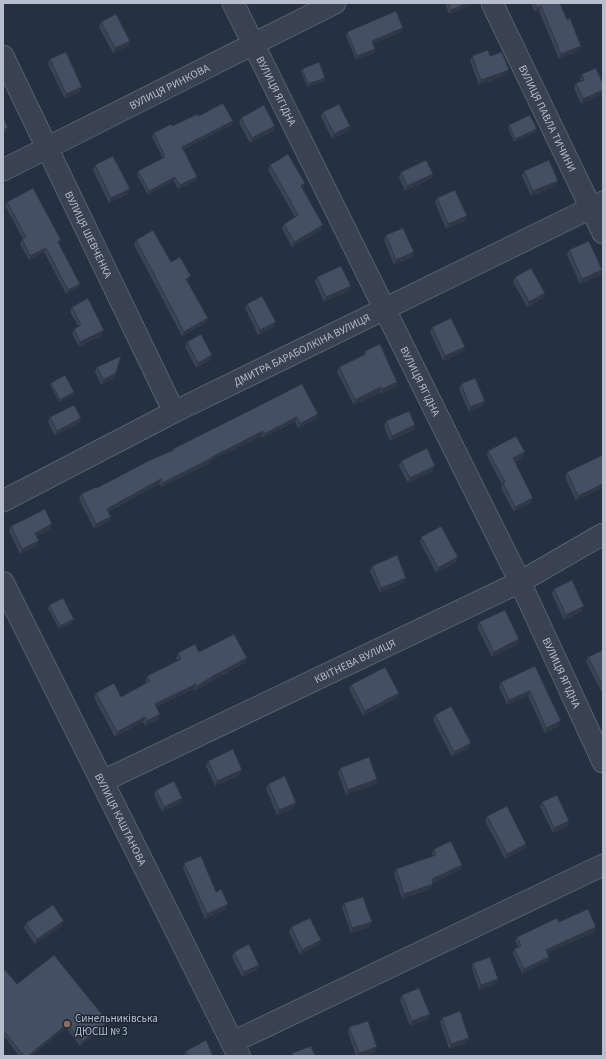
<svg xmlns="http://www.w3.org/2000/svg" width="606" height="1059" viewBox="0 0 606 1059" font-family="'Source Sans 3',sans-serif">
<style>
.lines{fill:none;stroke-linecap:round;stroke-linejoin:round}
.minor-casing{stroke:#57606e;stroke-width:23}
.tertiary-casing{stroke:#57606e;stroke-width:24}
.minor{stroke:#394251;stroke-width:21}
.tertiary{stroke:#394251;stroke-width:22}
.wall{fill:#3a4455}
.shaded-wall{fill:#303745}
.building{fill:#444f63;stroke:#303745}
.education-dot{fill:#8d6e63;stroke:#1e2736;stroke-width:1.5}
.labels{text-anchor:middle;stroke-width:3;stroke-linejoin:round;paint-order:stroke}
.street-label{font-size:11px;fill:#b6bdcb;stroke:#1e2736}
.poi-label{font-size:11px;fill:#b6bdcb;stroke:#1e2736;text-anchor:start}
</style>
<rect width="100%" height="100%" fill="#253041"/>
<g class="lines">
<defs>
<g id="minor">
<path id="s1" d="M 233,3 L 520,582 L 603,762"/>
<path id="s2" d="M 492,3 L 603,233"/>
<path id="s3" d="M 3,56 L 174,412"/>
<path id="s4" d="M 3,170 L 335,3"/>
<path id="s5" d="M 3,501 L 174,412 L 603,202"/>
<path id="s6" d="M 103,781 L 520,582 L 603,534"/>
<polyline points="233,1042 603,865"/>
</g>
<g id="tertiary">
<path id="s7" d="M 3,583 L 239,1056"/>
</g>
</defs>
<use href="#minor" class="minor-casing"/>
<use href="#tertiary" class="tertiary-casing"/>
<use href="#minor" class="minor"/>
<use href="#tertiary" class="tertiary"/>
</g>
<g class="wall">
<polygon points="445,3 472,3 471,5 449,14"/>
<polygon points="531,3 560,3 579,51 559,59 539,11 535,12"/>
<polygon points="101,22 130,41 128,46 113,53 99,27"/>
<polygon points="347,32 401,32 373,44 374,53 356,60 346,36"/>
<polygon points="472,56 490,56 507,75 479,85 470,61"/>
<polygon points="50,59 80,92 65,99 48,64"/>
<polygon points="302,69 324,81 307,87 301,71"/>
<polygon points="582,74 603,84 603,94 581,104 574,88 576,83 581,81 580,79"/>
<polygon points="323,112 348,131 332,139 321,117"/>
<polygon points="199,116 232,125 184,149 197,177 196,180 178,189 174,181 148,195 137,175 138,171 163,158 152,137 154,133 172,126"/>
<polygon points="241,118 275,126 273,131 250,143 239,123"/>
<polygon points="509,125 536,132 514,142 508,128"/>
<polygon points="95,165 128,194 109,203 93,170"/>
<polygon points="270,165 305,183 303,189 323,225 321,230 292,247 282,229 284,224 295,217 268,170"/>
<polygon points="524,171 556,186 531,196 522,176"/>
<polygon points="401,172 433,174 431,179 405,191 399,177"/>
<polygon points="437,198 465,221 446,229 435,203"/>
<polygon points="7,202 59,244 80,284 78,288 66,294 44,252 29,260 20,244 22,239 23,239 5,206"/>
<polygon points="386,235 414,252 412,257 394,265 384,240"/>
<polygon points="136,240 171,262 189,281 188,282 208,318 206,323 182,336 134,245"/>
<polygon points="569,250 601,275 580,284 567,255"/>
<polygon points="317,277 349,291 324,302 315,282"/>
<polygon points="515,277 545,293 543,298 527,307 513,282"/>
<polygon points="247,304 274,327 258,335 245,308"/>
<polygon points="72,307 102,335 79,347 72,334 74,329 78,326 70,312"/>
<polygon points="432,327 463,352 443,361 430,332"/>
<polygon points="187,342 211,360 196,368 185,347"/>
<polygon points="365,351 397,382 396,387 381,394 380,392 354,405 337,372 339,367 363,356"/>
<polygon points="97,367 116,373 115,378 101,385 95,372"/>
<polygon points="51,383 74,392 74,395 59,402 50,385"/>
<polygon points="302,384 318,414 317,419 298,428 295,422 262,438 261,436 211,460 211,463 161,487 159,484 108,512 111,517 109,521 94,529 79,499 81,494 97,488 172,451 173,449"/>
<polygon points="461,384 483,406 469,412 459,389"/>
<polygon points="50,417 81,418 79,423 55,436 48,422"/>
<polygon points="386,421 414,430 390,441 384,426"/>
<polygon points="488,451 523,457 515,462 531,503 514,512 501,488 502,485 487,456"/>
<polygon points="603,455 576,501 565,477 567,472"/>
<polygon points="401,461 433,471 408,483 399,466"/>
<polygon points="11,526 51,529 37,536 37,546 20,554 9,531"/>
<polygon points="421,537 456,562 436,573 420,542"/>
<polygon points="372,566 404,583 380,593 370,571"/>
<polygon points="554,589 582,611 564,620 552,594"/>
<polygon points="49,605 74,619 73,622 59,629 48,608"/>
<polygon points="479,622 519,639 518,644 492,657 477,627"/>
<polygon points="603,650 603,694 586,662 588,657"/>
<polygon points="199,652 245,663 211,681 195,691 194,689 156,707 160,714 158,719 145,726 143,722 115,737 94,698 96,693 121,697 146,683 145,681 147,676 178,661 176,658 178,653"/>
<polygon points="535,666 559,726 545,733 528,696 507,705 499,687 501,682"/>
<polygon points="351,685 399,693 397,698 363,716 349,689"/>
<polygon points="435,715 469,748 452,757 433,720"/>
<polygon points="208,761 240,775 215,786 206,766"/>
<polygon points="340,768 376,784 346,795 338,773"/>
<polygon points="268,784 294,808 277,815 266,789"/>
<polygon points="156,790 181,803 162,812 154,795"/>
<polygon points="542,802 568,826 553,833 540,807"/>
<polygon points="487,816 526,844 525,849 505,859 485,821"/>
<polygon points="434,849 462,865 460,870 433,883 433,884 431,889 402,899 394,874 396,869 433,856 432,854"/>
<polygon points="184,863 216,892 226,909 205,919 183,868"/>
<polygon points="344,903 370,927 351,933 342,908"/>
<polygon points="559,922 595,932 548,953 548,961 522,974 513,954 514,949 518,947 515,941 517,937"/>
<polygon points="26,923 62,926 35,944 24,928"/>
<polygon points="291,927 321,940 319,945 300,955 289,932"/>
<polygon points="234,952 259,965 257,970 242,977 232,957"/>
<polygon points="473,963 498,979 496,984 479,990 472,968"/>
<polygon points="3,968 17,984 106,1025 80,1046 66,1028 31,1056 19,1056 3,1035"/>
<polygon points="402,995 428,1019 410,1026 400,1000"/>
<polygon points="442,1018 467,1043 449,1049 440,1022"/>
<polygon points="349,1027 377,1047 375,1052 362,1056 356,1056 348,1032"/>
<polygon points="186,1051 213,1056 184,1056"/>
</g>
<g class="shaded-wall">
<polygon points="467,3 472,3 471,5 449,14 451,10"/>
<polygon points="541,6 539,11 535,12 537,8"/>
<polygon points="403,28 401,32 370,45 372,41"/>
<polygon points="130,41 128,46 113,53 115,48"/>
<polygon points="581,46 579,51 559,59 561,54"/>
<polygon points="375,49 374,53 356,60 357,56"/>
<polygon points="509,70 507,75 479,85 481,80"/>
<polygon points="325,78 324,81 307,87 308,84"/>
<polygon points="82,87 80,92 65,99 66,94"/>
<polygon points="603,90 603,94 581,104 583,99"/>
<polygon points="233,121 232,125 181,150 182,147"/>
<polygon points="275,126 273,131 250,143 252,138"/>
<polygon points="350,126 348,131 332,139 334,134"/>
<polygon points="8,128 6,133 3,134 3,130"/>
<polygon points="537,129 536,132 514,142 515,139"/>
<polygon points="433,174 431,179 405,191 407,186"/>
<polygon points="175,177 174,181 148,195 149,191"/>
<polygon points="197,177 196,180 178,189 180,185"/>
<polygon points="558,181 556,186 531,196 533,191"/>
<polygon points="305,183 303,188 299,191 301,186"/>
<polygon points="130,189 128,194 109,203 111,198"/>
<polygon points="467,216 465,221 446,229 448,224"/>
<polygon points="323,225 321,230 292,247 294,242"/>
<polygon points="46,248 44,252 29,260 30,256"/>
<polygon points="414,252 412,257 394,265 396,260"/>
<polygon points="602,270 601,275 580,284 582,279"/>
<polygon points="191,276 189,281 184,284 186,279"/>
<polygon points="80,284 78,288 66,294 68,290"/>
<polygon points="351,286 349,291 324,302 326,297"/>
<polygon points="545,293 543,298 527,307 529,302"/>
<polygon points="208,318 206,323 182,336 184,332"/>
<polygon points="276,322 274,327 258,335 260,330"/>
<polygon points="104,330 102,335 79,347 80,342"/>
<polygon points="465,347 463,352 443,361 445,356"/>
<polygon points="212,355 211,360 196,368 198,363"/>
<polygon points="116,373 115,378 101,385 103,380"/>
<polygon points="397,382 396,387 381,394 382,389"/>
<polygon points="381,387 380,392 354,405 355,400"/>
<polygon points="74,392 74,395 59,402 60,400"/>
<polygon points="485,401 483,406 469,412 470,407"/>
<polygon points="318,414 317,419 298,428 300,424"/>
<polygon points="297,417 295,422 262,438 264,434"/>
<polygon points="81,418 79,423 55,436 57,431"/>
<polygon points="415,425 414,430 390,441 392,436"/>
<polygon points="263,431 261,436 211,460 211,463 161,487 162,483 212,457"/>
<polygon points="525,452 523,457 511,463 513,458"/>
<polygon points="435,466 433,471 408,483 410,478"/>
<polygon points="161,479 159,484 105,513 107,509"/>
<polygon points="603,484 603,488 576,501 578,496"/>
<polygon points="533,498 531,503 514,512 515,507"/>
<polygon points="111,517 109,521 94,529 96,524"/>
<polygon points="52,524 51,529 33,538 35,533"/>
<polygon points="39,541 37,546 20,554 22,549"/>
<polygon points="458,557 456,562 436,573 438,568"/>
<polygon points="406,578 404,583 380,593 381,588"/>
<polygon points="584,606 582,611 564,620 566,615"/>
<polygon points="74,619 73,622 59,629 60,626"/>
<polygon points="519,639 518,644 492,657 494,652"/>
<polygon points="247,658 245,663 211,681 195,691 197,686 213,676"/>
<polygon points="196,684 194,689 153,709 155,704"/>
<polygon points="530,691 528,696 507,705 509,700"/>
<polygon points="399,693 397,698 363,716 365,711"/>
<polygon points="160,714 158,719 145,726 147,721"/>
<polygon points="145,717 143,722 115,737 117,732"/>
<polygon points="561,721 559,726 545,733 546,728"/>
<polygon points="471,743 469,748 452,757 454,752"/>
<polygon points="242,770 240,775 215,786 217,781"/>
<polygon points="377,779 376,784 346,795 348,790"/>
<polygon points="182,798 181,803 162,812 164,807"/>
<polygon points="296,803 294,808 277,815 279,810"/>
<polygon points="569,821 568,826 553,833 554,828"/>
<polygon points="526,844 525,849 505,859 507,854"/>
<polygon points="462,865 460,870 430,884 432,879"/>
<polygon points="433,884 431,889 402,899 404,894"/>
<polygon points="228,904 226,909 205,919 207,914"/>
<polygon points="64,921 62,926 35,944 37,939"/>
<polygon points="372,922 370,927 351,933 352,928"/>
<polygon points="596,927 595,932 544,955 546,950"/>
<polygon points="321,940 319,945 300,955 302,950"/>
<polygon points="549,957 548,961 522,974 524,969"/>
<polygon points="259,965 257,970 242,977 244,972"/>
<polygon points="498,979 496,984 479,990 481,985"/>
<polygon points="430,1014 428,1019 410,1026 412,1021"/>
<polygon points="108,1022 106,1025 80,1046 82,1042"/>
<polygon points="67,1024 66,1028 31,1056 28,1056"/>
<polygon points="469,1038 467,1043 449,1049 451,1044"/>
<polygon points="377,1047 375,1052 362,1056 358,1056 359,1053"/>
</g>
<g class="building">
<polygon points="448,3 467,3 451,10"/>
<polygon points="535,3 560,3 567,20 570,18 581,46 561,54 541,6 537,8"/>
<polygon points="396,11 403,28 372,41 375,49 357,56 347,32"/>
<polygon points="116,14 130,41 115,48 101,22"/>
<polygon points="488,50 490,56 502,52 509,70 481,80 472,56"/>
<polygon points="66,52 82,87 66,94 50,59"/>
<polygon points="319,62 325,78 308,84 302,69"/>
<polygon points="596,68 603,84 603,90 583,99 576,83 584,80 582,74"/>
<polygon points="223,103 233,121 182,147 197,177 180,185 175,177 149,191 138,171 165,157 154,133 171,124 172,126 198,114 199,116"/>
<polygon points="339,104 350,126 334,134 323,112"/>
<polygon points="264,105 275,126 252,138 241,118"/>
<polygon points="530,115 537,129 515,139 509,125"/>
<polygon points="3,117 8,128 3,130"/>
<polygon points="288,154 305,183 301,186 323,225 294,242 284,224 298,215 270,165"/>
<polygon points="113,156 130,189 111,198 95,165"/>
<polygon points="426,160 433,174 407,186 401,172"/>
<polygon points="549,160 558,181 533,191 524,171"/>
<polygon points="33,188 61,240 58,242 80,284 68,290 46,248 30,256 22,239 26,237 7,202"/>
<polygon points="455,190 467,216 448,224 437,198"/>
<polygon points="403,228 414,252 396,260 386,235"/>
<polygon points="153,230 171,262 180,257 191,276 186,279 208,318 184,332 136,240"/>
<polygon points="589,241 602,270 582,279 569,250"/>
<polygon points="341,266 351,286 326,297 317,277"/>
<polygon points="531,268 545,293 529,302 515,277"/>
<polygon points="262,296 276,322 260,330 247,304"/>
<polygon points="88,298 104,330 80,342 74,329 81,325 72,307"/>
<polygon points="451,318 465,347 445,356 432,327"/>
<polygon points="201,334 212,355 198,363 187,342"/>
<polygon points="380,344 397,382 382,389 381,387 355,400 339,367 366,354 365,351"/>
<polygon points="121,356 116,373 103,380 97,367"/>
<polygon points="65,375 74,392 60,400 51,383"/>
<polygon points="475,378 485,401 470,407 461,384"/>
<polygon points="302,384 318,414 300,424 297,417 264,434 263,431 212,457 212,458 162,483 161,479 107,509 111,517 96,524 81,494 96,487 97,488 148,461 174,450 173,449"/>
<polygon points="74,405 81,418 57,431 50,417"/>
<polygon points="409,411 415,425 392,436 386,421"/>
<polygon points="516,436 525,452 513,458 533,498 515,507 503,483 505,482 488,451"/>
<polygon points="427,448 435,466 410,478 401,461"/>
<polygon points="603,455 603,484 578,496 567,472"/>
<polygon points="45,509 52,524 35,533 39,541 22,549 11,526"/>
<polygon points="441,526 458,557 438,568 421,537"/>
<polygon points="397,555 406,578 381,588 372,566"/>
<polygon points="572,580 584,606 566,615 554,589"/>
<polygon points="63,598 74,619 60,626 49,605"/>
<polygon points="505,610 519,639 494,652 479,622"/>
<polygon points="234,634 247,658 213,676 197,686 196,684 155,704 160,714 147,721 145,717 117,732 96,693 114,683 121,697 150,681 147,676 181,659 178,653 195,644 199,652"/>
<polygon points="603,650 603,686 588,657"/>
<polygon points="535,666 561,721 546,728 530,691 509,700 501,682"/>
<polygon points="385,667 399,693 365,711 351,685"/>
<polygon points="451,706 471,743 454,752 435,715"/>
<polygon points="233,749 242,770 217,781 208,761"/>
<polygon points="369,757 377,779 348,790 340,768"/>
<polygon points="285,776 296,803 279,810 268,784"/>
<polygon points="174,781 182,798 164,807 156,790"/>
<polygon points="557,795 569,821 554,828 542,802"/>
<polygon points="507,806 526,844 507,854 487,816"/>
<polygon points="451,841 462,865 432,879 433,884 404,894 396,869 436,855 434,849"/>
<polygon points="201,856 216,892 221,889 228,904 207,914 184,863"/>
<polygon points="363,897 372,922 352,928 344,903"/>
<polygon points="53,905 64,921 37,939 26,923"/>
<polygon points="588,909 596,927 546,950 549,957 524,969 514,949 521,946 517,937 557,918 559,922"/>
<polygon points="310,918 321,940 302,950 291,927"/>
<polygon points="249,944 259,965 244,972 234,952"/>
<polygon points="54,955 108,1022 82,1042 67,1024 28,1056 24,1056 3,1030 3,968 17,984"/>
<polygon points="490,957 498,979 481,985 473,963"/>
<polygon points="419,988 430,1014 412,1021 402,995"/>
<polygon points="460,1011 469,1038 451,1044 442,1018"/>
<polygon points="368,1021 377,1047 359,1053 349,1027"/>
<polygon points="206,1040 213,1056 189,1056 186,1051"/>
<polygon points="311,1046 315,1056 293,1056 292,1053"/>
</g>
<circle class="education-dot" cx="67" cy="1024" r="4"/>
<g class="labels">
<g class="street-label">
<text dy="4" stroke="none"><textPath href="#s4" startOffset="186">ВУЛИЦЯ РИНКОВА</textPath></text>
<text dy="4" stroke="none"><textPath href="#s1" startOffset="98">ВУЛИЦЯ ЯГІДНА</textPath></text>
<text dy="4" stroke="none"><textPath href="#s2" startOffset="128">ВУЛИЦЯ ПАВЛА ТИЧИНИ</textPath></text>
<text dy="4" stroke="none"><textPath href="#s3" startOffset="198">ВУЛИЦЯ ШЕВЧЕНКА</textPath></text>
<text dy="4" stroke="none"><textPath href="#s5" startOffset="335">ДМИТРА БАРАБОЛКІНА ВУЛИЦЯ</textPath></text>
<text dy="4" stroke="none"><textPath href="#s1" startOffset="422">ВУЛИЦЯ ЯГІДНА</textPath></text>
<text dy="4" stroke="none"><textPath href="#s6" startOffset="279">КВІТНЕВА ВУЛИЦЯ</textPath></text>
<text dy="4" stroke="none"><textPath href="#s1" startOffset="746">ВУЛИЦЯ ЯГІДНА</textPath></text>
<text dy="4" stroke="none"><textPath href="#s7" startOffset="264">ВУЛИЦЯ КАШТАНОВА</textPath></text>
</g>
<g class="poi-label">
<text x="75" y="1022">Синельниківська<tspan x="75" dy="13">ДЮСШ № 3</tspan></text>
</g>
</g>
<rect width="606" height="1059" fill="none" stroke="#b6bdcb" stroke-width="8"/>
</svg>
